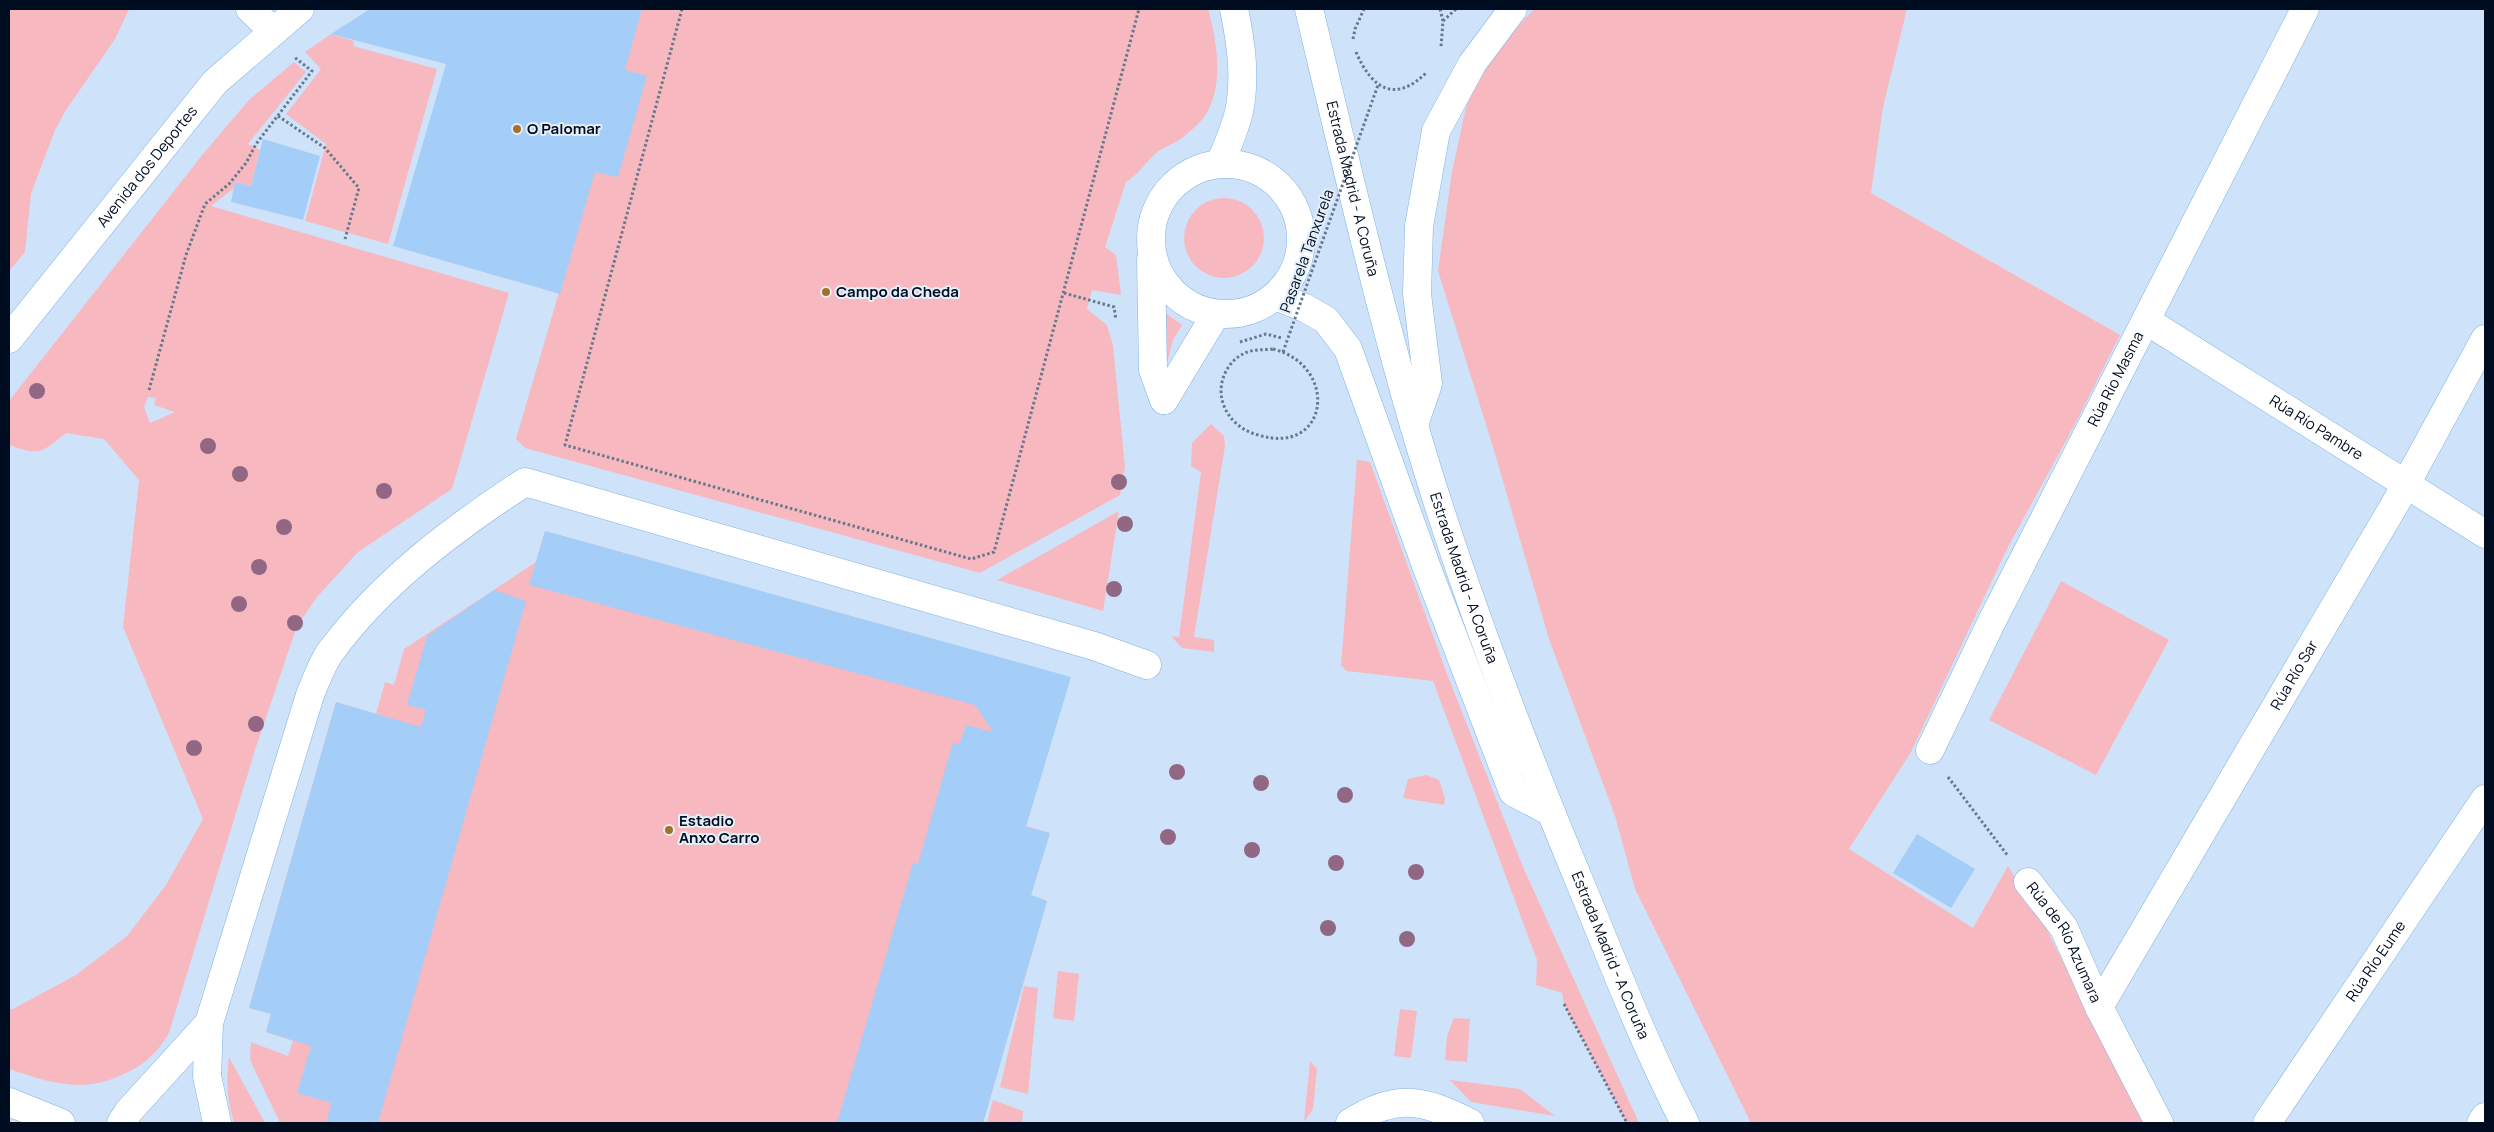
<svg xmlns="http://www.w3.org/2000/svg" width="2494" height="1132" viewBox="0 0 2494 1132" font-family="Manrope,sans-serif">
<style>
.green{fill:#f8b8c0;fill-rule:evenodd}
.building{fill:#a4cdf8}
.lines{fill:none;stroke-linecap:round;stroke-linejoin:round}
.minor-casing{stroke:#7eb2e7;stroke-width:29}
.highway-casing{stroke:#7eb2e7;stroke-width:29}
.path{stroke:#67788d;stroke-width:3;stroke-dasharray:2.5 2.5;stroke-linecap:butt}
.minor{stroke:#fff;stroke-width:28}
.highway{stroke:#fff;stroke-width:28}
.path-bridge{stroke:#67788d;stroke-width:3;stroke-dasharray:2.5 2.5;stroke-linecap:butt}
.tree{fill:#926783}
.poi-dot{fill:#a57029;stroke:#e4effa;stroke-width:2}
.labels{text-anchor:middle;stroke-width:4;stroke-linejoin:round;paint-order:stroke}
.poi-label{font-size:15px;font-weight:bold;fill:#000d20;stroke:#e4effa;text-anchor:start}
.street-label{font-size:15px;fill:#000d20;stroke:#e4effa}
</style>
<rect width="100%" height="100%" fill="#cee3f9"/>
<g class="green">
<polygon points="9,9 129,9 115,39 66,110 55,130 31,194 25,252 9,271"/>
<path d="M 642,9 L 1208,9 C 1217,41 1225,87 1204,117 C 1199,124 1189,132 1182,138 C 1174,144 1163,147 1156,153 C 1145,163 1139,174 1126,182 L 1105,247 L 1116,255 L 1121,295 L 1092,290 L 1087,309 L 1107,325 L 1113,346 L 1125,467 L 1120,495 L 980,573 L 525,448 L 516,439 Z"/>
<polygon points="1534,9 1907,9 1883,107 1871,193 2120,335 2074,426 2008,547 1911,752 1849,849 1973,928 2008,866 2047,930 2144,1123 1751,1123 1635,889 1615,816 1549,639 1493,447 1438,271 1452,172 1466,107 1479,77 1498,49"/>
<polygon points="331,34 354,41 353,46 437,69 388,244 305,221 326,144 286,114 321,69 305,52"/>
<path d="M 294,62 L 306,72 L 248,144 L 260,150 L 251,186 L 236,182 L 234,188 L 211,206 L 509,293 L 452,489 L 358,552 L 317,597 L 297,626 L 256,747 L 169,1033 C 156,1054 147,1063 124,1074 C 82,1094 51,1083 9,1069 L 9,1009 L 13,1009 L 76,975 L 127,936 L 166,885 L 203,819 L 123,627 L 139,480 L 104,439 L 66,433 C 42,453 39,456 9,445 L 9,401 L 203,154 L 249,100 ZM 148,397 L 156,398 L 154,405 L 175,412 L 150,423 L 144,407 Z"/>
<circle cx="1224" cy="238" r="40"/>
<polygon points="1160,309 1182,325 1173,340 1165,370"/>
<polygon points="1211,424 1224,436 1225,446 1194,637 1214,640 1214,652 1182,648 1171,636 1179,637 1201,472 1191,466 1192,443"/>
<polygon points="1357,460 1370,462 1447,674 1523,867 1639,1123 1627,1123 1564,1004 1562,993 1536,985 1537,960 1433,681 1347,671 1341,666"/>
<polygon points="1119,511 1103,611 997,580"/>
<polygon points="545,531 989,655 1026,826 1050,833 1031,895 1047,901 983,1123 280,1123 250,1060 251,1042 288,1056 293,1041 266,1032 271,1014 249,1008 336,702 376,714 385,682 394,685 404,649 536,562"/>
<polygon points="2061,581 2169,640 2096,775 1989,720"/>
<polygon points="1426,775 1439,780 1445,798 1444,805 1403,798 1408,779"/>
<polygon points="1058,971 1079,974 1074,1021 1053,1018"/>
<polygon points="1024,986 1038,988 1028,1094 1000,1087"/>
<polygon points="1400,1009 1417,1011 1411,1058 1394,1056"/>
<polygon points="1454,1018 1470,1019 1467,1062 1445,1060 1447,1036"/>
<path d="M 229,1057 L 265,1123 L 234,1123 C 227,1100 226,1081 229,1057 Z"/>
<polygon points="1310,1061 1317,1069 1313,1109 1304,1122"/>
<polygon points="1450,1080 1520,1089 1555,1116 1471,1102"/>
<polygon points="993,1100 1023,1111 1022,1123 987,1123"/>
</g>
<g class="building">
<polygon points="370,9 642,9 625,70 647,76 618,177 595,172 560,294 393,246 446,64 331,34"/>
<polygon points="263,139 320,156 303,220 231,202 235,182 251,186"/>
<polygon points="545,531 1071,677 1026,827 1050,833 1031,895 1047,901 983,1123 837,1123 913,863 918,864 953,742 959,745 966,725 993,732 975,705 529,585"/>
<polygon points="494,590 526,601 378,1123 326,1123 331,1103 297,1093 311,1046 266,1032 271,1014 249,1008 336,702 421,727 426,710 407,705 427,636"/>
<polygon points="1917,834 1975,869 1951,908 1893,873"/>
</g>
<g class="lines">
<defs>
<g id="minor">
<polyline points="250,9 273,31"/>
<path d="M 1221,162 C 1227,146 1235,129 1239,112 C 1246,77 1241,43 1234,9"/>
<circle cx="1226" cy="239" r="75"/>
<polyline points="1151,260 1153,370 1164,400"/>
<path id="s1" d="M 2147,321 L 2485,534"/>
<path id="s2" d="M 9,339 L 215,82 L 300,9"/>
<polyline points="1164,400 1216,314"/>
<path id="s3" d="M 1930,750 L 1991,623 L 2305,9"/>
<path id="s4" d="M 2028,882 L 2064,928 L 2099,1007 L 2159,1123"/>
<path id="s5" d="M 2099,1007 L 2395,504 L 2485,339"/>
<polyline points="9,1102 61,1123"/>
<polyline points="121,1123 129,1111 209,1023"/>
<path d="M 217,1123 L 207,1076 L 209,1023 L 310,695 C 316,681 322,663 331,651 C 383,581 453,529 525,482 L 1094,646 L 1147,665"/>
<path d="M 1350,1123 C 1395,1093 1424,1099 1470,1123"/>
<path id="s6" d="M 2267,1123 L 2485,799"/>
<polyline points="2481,1123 2485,1117"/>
</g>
<g id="highway">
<path id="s7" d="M 1309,9 C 1342,147 1374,286 1413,422 C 1459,580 1518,734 1581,885 C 1614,965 1645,1046 1685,1123"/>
<polyline points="1276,296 1305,308 1326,320 1348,349 1428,571 1513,792 1551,812"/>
<polyline points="1414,425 1428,384 1417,294 1419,226 1436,131 1472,64 1513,9"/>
</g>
</defs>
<use href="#minor" class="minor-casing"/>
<use href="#highway" class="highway-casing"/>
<g class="path">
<polyline points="682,9 565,445 971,559 994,552 1139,9"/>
<polyline points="1440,9 1443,21 1441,47"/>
<polyline points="1443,21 1456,9"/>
<polyline points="1353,39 1355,29 1364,9"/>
<path d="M 1356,52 C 1372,89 1395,104 1427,72"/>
<polyline points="278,116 325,148 359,188 345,239"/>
<polyline points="1064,293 1114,307 1116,320"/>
<polyline points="1240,342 1266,334 1282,338"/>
<path d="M 1273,349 C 1340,366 1329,457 1258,435 C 1243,431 1230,421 1224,406 C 1216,387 1225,363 1243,354 C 1251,349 1264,350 1273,349 Z"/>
<polyline points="149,390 186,255 205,204 229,184 246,163 256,144 312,71 294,57"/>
<polyline points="1948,777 2008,856"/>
<polyline points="1564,1004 1627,1123"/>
</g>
<use href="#minor" class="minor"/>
<use href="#highway" class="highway"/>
<polyline class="path-bridge" points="1283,352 1378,85"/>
</g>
<g class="tree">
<circle cx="37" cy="391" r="8"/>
<circle cx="208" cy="446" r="8"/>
<circle cx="240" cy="474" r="8"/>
<circle cx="1119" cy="482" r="8"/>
<circle cx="384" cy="491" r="8"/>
<circle cx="1125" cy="524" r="8"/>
<circle cx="284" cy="527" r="8"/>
<circle cx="259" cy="567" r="8"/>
<circle cx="1114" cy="589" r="8"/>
<circle cx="239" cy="604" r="8"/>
<circle cx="295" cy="623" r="8"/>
<circle cx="256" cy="724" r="8"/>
<circle cx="194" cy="748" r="8"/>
<circle cx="1177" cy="772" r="8"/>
<circle cx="1261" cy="783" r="8"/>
<circle cx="1345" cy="795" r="8"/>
<circle cx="1168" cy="837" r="8"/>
<circle cx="1252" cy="850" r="8"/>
<circle cx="1336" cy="863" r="8"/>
<circle cx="1416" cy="872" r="8"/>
<circle cx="1328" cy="928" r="8"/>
<circle cx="1407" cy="939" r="8"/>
</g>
<g class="poi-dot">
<circle cx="517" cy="129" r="5"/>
<circle cx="826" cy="292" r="5"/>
<circle cx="669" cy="830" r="5"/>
</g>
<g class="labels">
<g class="poi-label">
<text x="527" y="134">O Palomar</text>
<text x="836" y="297">Campo da Cheda</text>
<text x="679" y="826">Estadio<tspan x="679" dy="17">Anxo Carro</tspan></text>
</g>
<g class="street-label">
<text dy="5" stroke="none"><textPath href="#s2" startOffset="221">Avenida dos Deportes</textPath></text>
<text dy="5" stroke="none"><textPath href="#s7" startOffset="185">Estrada Madrid - A Coruña</textPath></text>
<text transform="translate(1307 251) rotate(-70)" y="5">Pasarela Tanxurela</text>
<text dy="5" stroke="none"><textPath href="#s3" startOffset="415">Rúa Río Masma</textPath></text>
<text dy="5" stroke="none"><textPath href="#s1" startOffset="200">Rúa Río Pambre</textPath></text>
<text dy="5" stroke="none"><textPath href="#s7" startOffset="590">Estrada Madrid - A Coruña</textPath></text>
<text dy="5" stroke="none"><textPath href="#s5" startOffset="385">Rúa Río Sar</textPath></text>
<text dy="5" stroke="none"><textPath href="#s4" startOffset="71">Rúa de Río Azumara</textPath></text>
<text dy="5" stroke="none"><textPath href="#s7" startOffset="995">Estrada Madrid - A Coruña</textPath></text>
<text dy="5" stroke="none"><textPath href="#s6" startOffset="195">Rúa Río Eume</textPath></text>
</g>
</g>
<rect width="2494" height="1132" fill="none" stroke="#000d20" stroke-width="20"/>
</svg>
